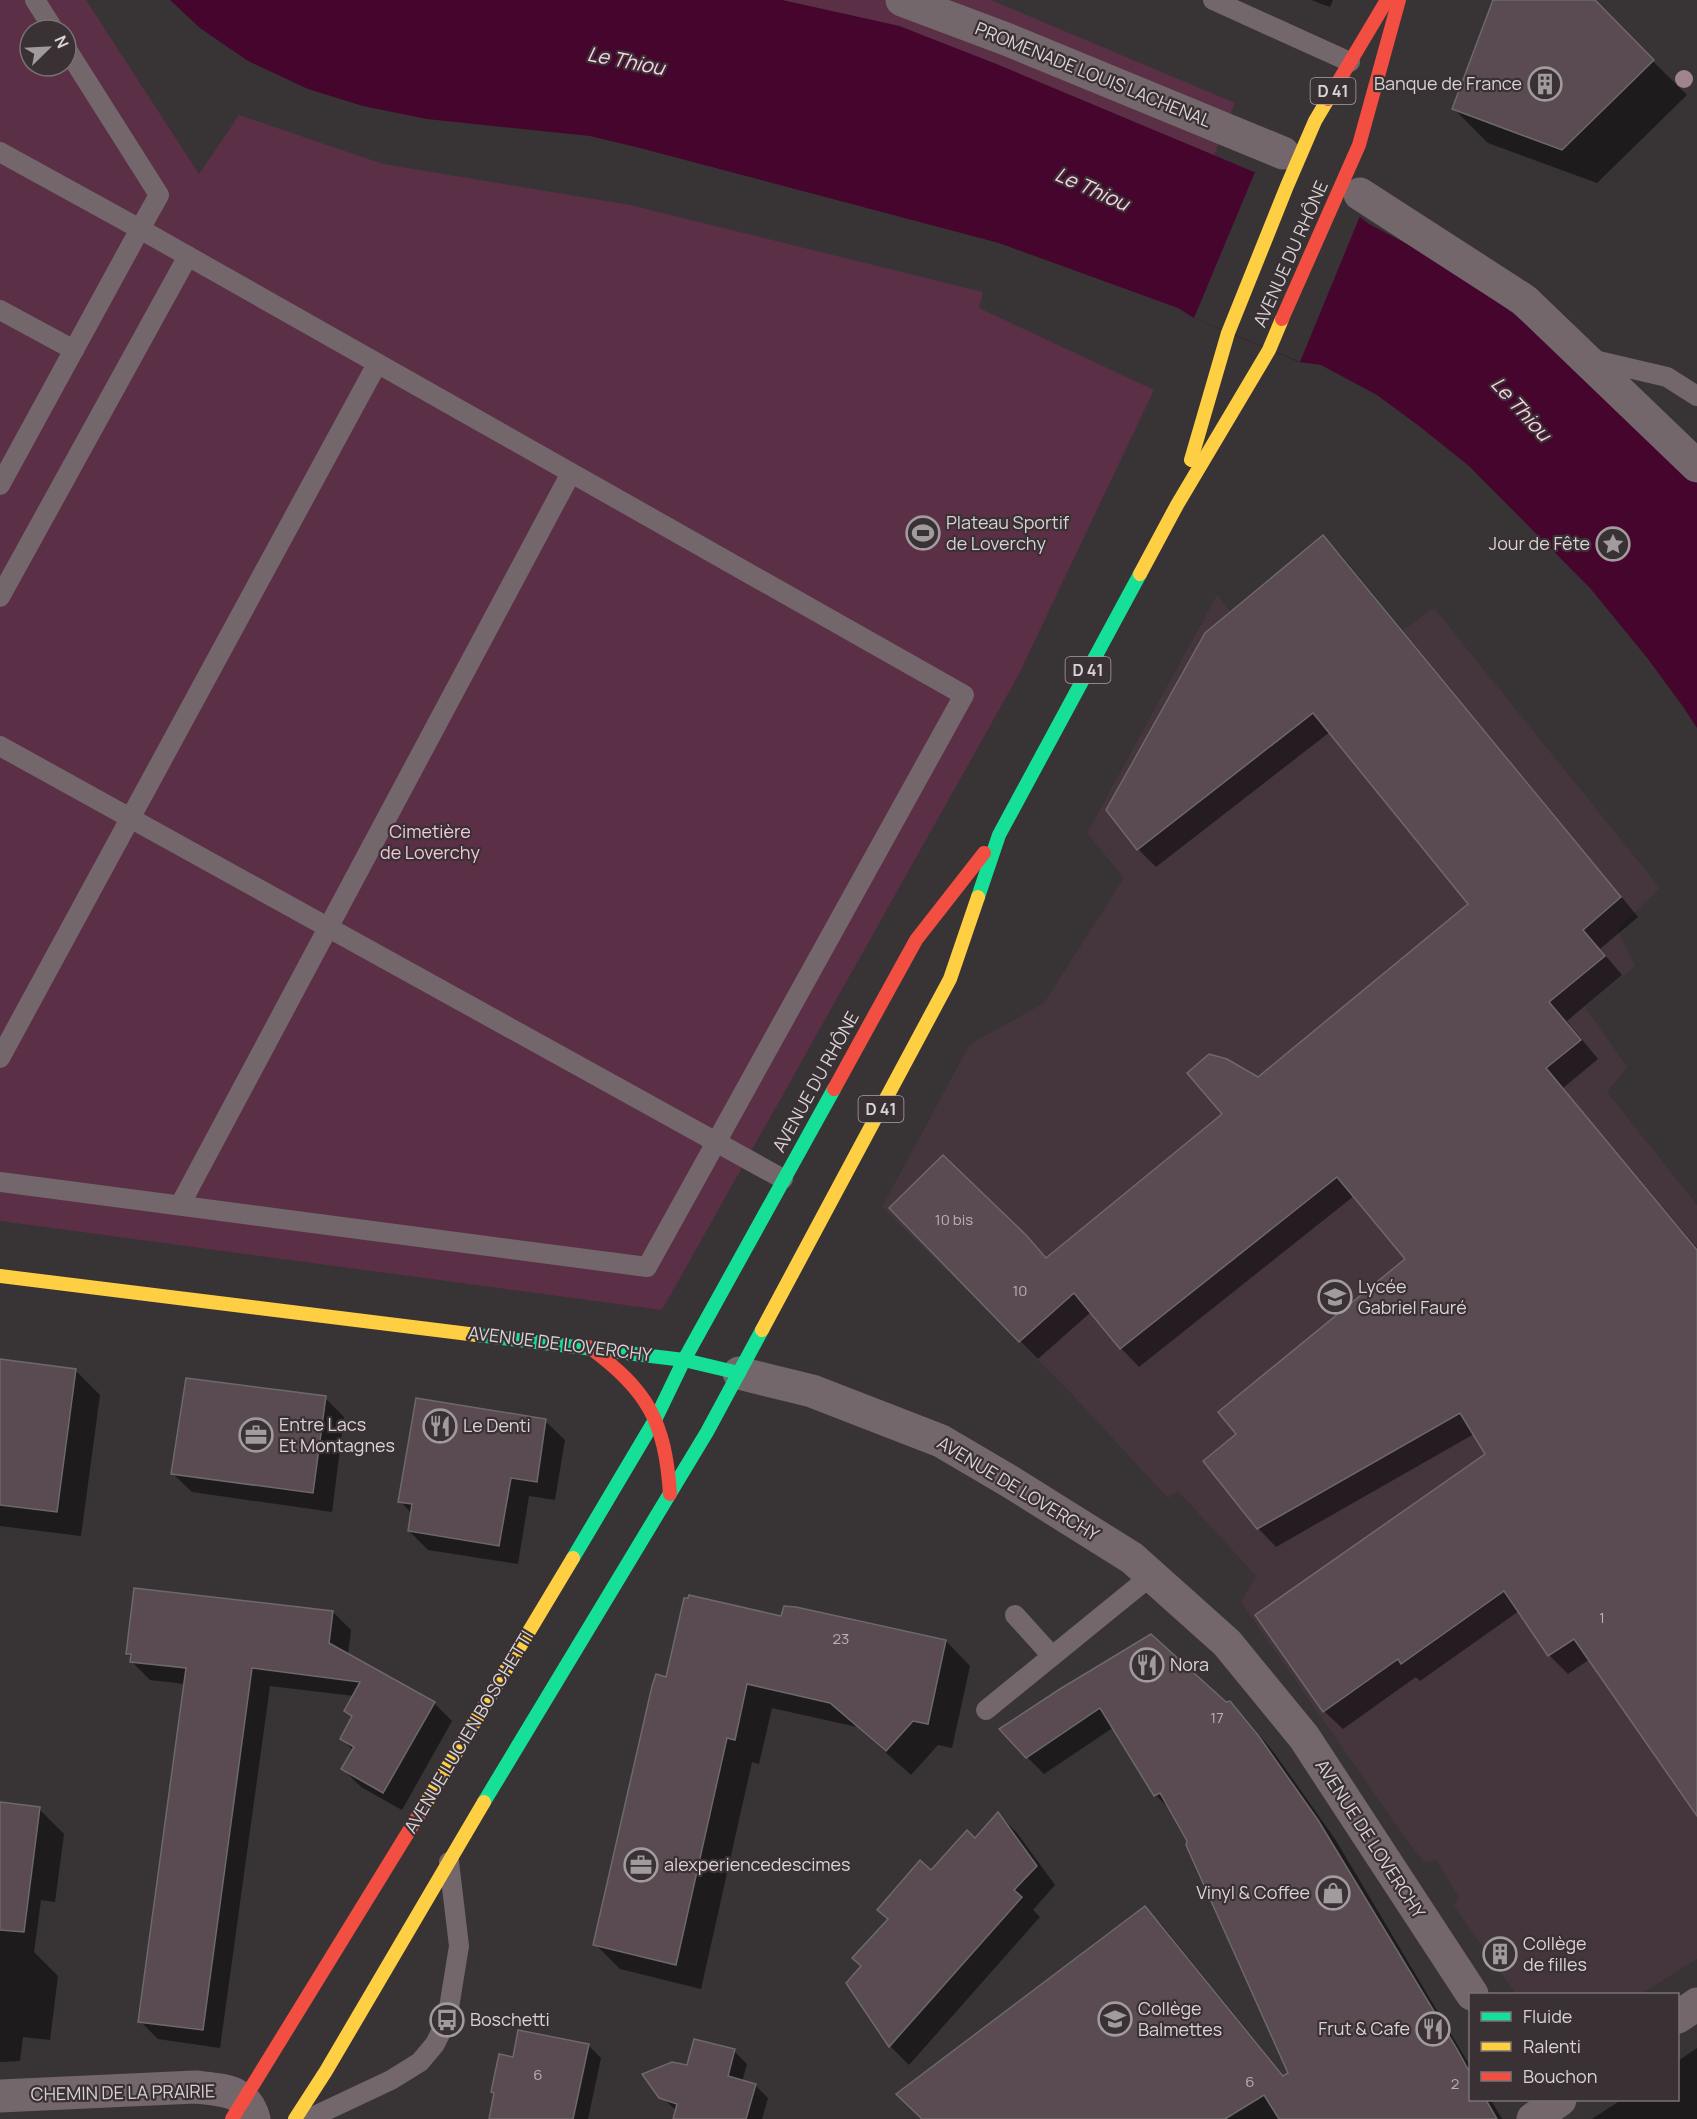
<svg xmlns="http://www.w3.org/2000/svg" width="1697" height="2119" viewBox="0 0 1697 2119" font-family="Manrope,sans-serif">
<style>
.built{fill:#45363d}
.green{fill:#5b2f45;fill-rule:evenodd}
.water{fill:#46052d}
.pier{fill:#383335}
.shadow{fill:#0007}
.building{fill:#5a4a52;stroke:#6d696a;stroke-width:1.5}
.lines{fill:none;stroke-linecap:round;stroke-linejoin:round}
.lane{stroke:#73676c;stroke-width:20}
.street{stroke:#73676c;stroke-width:33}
.fast{stroke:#16e098;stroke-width:14}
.slow{stroke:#ffcf43;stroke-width:14}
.jam{stroke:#f24e42;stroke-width:14}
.tree{fill:#9e848f}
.labels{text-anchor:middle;stroke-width:4.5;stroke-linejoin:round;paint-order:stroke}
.number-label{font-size:15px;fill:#b9b1b4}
.shield{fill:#3a3135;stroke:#a9a2a5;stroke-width:1.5}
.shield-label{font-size:16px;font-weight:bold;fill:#d9d3d5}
.street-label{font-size:18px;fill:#d9d3d5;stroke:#3a3135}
.poi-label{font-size:18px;fill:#d9d3d5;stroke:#3a3135;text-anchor:start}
.park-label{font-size:18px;fill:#f2c6d9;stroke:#3a3135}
.water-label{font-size:20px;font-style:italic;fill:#fdd1e4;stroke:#3a3135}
</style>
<rect width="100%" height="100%" fill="#383335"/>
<polygon class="built" points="1323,535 1402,631 1434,608 1660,888 1617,929 1635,966 1585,1007 1627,1067 1607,1092 1697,1205 1697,1959 1641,1994 1516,1994 1454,1906 1459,1898 1436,1860 1425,1863 1408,1842 1241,1602 1256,1576 1178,1491 1168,1498 1065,1387 882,1207 970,1044 1044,1003 1124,878 1087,833 1217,595 1230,611"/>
<g class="green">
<path d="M 0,0 L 86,0 L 199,174 L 239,115 L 383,164 L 630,205 L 983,292 L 979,308 L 1154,390 L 1018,676 L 662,1310 L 0,1221 ZM 30,30 L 66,30 L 66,66 L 30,66 Z"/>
<polygon points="782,0 991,0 1235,103 1214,155 900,26"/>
</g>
<polygon class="water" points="170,0 782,0 899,26 994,63 1359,216 1369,224 1424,253 1492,298 1557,346 1697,479 1697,728 1684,708 1648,659 1590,588 1469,466 1419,426 1377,395 1321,365 1299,362 1194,318 1178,308 999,243 640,148 590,136 427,119 363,106 308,89 248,61 200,28"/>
<polygon class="pier" points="1255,172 1360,216 1300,362 1194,318"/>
<g class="shadow">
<polygon points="1311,0 1333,0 1330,7"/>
<polygon points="1494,0 1591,0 1687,95 1597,183 1488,143 1454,109"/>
<polygon points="1323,537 1341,555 1638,917 1600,949 1622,975 1567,1021 1598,1059 1563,1088 1697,1248 1697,1814 1590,1659 1568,1674 1549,1655 1519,1611 1420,1681 1416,1677 1343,1729 1324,1711 1487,1454 1474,1434 1276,1547 1258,1528 1238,1434 1407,1259 1354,1196 1139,1367 1121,1348 1091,1312 1038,1359 1020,1341 1025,1236 1047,1259 1224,1114 1259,1079 1470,904 1330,732 1156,867 1138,849"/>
<polygon points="0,1360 75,1370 100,1395 81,1536 0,1526"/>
<polygon points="325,1398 344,1417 332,1512 192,1492 172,1473"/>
<polygon points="545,1421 565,1440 555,1500 529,1496 518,1564 428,1550 409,1531 412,1514 400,1501"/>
<polygon points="333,1612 351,1630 348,1655 434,1703 452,1721 402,1810 361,1787 343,1769 354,1751 342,1739 353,1718 346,1711 354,1696 270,1686 220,2048 158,2039 140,2021 185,1684 150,1680 132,1662 132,1658 127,1653"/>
<polygon points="782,1618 946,1641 970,1666 952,1748 938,1745 911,1775 857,1727 772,1708 759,1764 752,1762 701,1989 620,1969 595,1944 667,1678"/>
<polygon points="1061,1691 1230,1703 1247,1720 1275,1754 1335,1839 1470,2066 1470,2100 1491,2100 1502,2119 923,2119 1145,1908 1162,1925 1285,2077 1290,2073 1189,1841 1172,1812 1156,1795 1114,1727 1044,1774 1027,1757"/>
<polygon points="0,1803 39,1809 64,1834 55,1902 41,1900 34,1952 58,1976 50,2040 23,2037 20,2061 0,2062"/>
<polygon points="998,1814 1017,1833 1055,1885 1033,1910 1040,1917 909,2065 890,2046 863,1967 889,1920 931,1872 976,1840"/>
<polygon points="588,2045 601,2058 588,2119 490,2119 495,2094 493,2092 514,2059"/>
<polygon points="1697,2048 1697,2119 1592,2119 1621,2100 1678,2100 1678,2061"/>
<polygon points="734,2051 747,2064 742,2082 755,2085 768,2098 762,2119 675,2119 677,2111 661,2097 688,2067"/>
</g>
<g class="building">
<polygon points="1493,0 1595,0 1654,60 1562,150 1452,109"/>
<polygon points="1323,535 1621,897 1583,930 1605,956 1549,1002 1581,1040 1546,1068 1697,1250 1697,1816 1574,1639 1548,1656 1504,1591 1401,1664 1398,1659 1323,1712 1255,1615 1485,1454 1460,1413 1257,1529 1203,1461 1236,1434 1218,1412 1405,1259 1337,1177 1120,1349 1074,1293 1019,1342 889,1208 943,1155 1026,1235 1046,1258 1222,1114 1187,1073 1209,1054 1227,1059 1258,1077 1468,904 1313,713 1137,850 1106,810 1205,633"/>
<polygon points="0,1359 76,1369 57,1512 0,1505"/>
<polygon points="186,1378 326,1396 313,1493 171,1474"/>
<polygon points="416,1398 546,1419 537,1482 511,1478 499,1546 408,1531 412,1504 398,1502"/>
<polygon points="134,1588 333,1611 329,1643 435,1702 383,1793 341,1769 354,1747 340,1739 352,1716 344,1711 360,1682 252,1668 203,2030 138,2022 186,1668 130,1662 131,1654 126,1654"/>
<polygon points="689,1595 781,1616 784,1606 796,1607 946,1640 928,1724 913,1721 886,1751 830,1703 747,1684 735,1740 727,1738 676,1965 593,1945 652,1686 656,1674 666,1677 684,1598 688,1598"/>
<polygon points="1151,1634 1226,1702 1230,1701 1258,1735 1318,1820 1457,2049 1470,2073 1470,2100 1486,2100 1497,2119 1279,2119 1264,2095 1225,2119 922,2119 896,2094 1145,1906 1283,2076 1288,2073 1186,1845 1187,1841 1160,1793 1154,1796 1100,1708 1026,1758 999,1729 1060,1689"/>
<polygon points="0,1802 40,1807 24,1932 0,1930"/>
<polygon points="998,1812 1037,1866 1014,1890 1022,1897 889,2047 846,1983 861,1966 852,1958 888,1919 877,1910 920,1860 931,1870 967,1830 975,1838"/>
<polygon points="518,2030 589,2044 573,2119 489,2119 494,2093 491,2092 499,2054 513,2057"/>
<polygon points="694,2039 735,2049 728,2076 756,2084 746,2119 673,2119 677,2104 659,2098 642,2074 672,2062 687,2065"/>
</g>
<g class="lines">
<g class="lane">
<polyline points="35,0 54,30"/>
<polyline points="1213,0 1350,62"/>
<polyline points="0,152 140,229 0,485"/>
<polyline points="0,310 74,350"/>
<polyline points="1590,359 1667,377 1697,396"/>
<polyline points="0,597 188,256"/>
<polyline points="0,746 783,1179"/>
<polyline points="0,1058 377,364"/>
<polyline points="0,1182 647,1267 964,695 140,229 159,195 66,48"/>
<polyline points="180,1205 571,473"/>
<polyline points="1015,1615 1052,1656"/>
<polyline points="986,1710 1152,1575"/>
<polyline points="308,2119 391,2080 420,2062 435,2044 447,2020 459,1946 449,1862"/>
</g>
<g class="street">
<polyline points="902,0 1006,39 1283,153"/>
<polyline points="1360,194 1524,300 1697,466"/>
<polyline points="739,1373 812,1391 941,1441 1009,1481 1132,1558 1227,1643 1304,1737 1472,1994"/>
<polyline points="1678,2017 1697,2004"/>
<path d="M 0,2096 L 195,2087 C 222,2090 246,2089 254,2119"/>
<polyline points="1533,2119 1560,2100"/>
</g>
<g class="fast">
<polyline points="978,897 999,835 1140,574"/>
<polyline points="477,1335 684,1360 739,1373"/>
<polyline points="573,1558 656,1418 684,1360 834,1089"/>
<polyline points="484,1802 707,1432 762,1330"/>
</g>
<g class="slow">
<polyline points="1191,460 1228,333 1287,186 1315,121 1328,99"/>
<polyline points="1140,574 1177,505 1269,350 1282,319"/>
<polyline points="0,1276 477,1335"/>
<polyline points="762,1330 950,979 978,897"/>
<polyline points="420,1813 573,1558"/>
<polyline points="295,2119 326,2071 484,1802"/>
</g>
<g class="jam">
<polyline points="1328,99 1387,0"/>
<polyline points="1282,319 1359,145 1399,0"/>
<polyline points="834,1089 916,940 984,853"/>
<path d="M 589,1347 C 648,1391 665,1421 670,1494"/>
<polyline points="232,2119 420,1813"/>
</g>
</g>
<circle class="tree" cx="1684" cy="79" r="9"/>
<defs>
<symbol id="building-ring" viewBox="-11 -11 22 22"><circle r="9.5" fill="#3a3135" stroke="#a19b9d" stroke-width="1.5"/><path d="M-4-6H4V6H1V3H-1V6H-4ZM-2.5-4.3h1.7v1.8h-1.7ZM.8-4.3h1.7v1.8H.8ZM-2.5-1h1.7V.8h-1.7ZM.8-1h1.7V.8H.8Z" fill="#a19b9d"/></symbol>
<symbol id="stadium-ring" viewBox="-11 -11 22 22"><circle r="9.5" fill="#3a3135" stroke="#a19b9d" stroke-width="1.5"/><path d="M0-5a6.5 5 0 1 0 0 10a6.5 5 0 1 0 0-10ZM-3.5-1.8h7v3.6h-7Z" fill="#a19b9d"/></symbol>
<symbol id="sight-ring" viewBox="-11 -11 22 22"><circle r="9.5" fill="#3a3135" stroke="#a19b9d" stroke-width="1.5"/><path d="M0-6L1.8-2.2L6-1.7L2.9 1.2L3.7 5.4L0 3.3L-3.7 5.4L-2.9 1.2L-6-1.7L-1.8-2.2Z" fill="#a19b9d"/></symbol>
<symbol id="school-ring" viewBox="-11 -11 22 22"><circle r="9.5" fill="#3a3135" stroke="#a19b9d" stroke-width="1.5"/><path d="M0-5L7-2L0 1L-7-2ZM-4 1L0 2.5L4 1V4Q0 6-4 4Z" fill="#a19b9d"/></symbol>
<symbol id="restaurant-ring" viewBox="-11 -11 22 22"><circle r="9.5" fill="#3a3135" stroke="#a19b9d" stroke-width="1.5"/><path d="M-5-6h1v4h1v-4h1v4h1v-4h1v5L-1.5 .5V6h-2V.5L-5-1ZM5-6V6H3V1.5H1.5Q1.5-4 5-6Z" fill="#a19b9d"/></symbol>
<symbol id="office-ring" viewBox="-11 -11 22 22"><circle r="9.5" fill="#3a3135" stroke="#a19b9d" stroke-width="1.5"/><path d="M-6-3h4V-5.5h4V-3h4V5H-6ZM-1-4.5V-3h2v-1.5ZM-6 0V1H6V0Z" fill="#a19b9d"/></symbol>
<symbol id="shop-ring" viewBox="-11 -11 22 22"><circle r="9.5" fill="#3a3135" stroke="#a19b9d" stroke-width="1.5"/><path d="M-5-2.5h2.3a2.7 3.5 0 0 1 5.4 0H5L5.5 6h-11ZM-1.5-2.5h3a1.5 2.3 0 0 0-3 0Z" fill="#a19b9d"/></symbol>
<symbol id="bus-ring" viewBox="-11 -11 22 22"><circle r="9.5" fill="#3a3135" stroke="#a19b9d" stroke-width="1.5"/><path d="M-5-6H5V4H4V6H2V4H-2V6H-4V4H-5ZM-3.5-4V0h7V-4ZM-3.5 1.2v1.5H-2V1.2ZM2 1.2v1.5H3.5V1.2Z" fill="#a19b9d"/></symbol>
</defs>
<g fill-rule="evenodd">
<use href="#building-ring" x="1526" y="65" width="38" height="38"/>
<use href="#stadium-ring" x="904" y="514" width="38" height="38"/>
<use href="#sight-ring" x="1594" y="525" width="38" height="38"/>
<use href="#school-ring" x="1316" y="1278" width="38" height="38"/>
<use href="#restaurant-ring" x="421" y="1407" width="38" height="38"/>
<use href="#office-ring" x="237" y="1416" width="38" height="38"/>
<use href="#restaurant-ring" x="1128" y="1646" width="38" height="38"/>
<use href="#office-ring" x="622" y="1846" width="38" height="38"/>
<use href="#shop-ring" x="1314" y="1874" width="38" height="38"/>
<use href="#building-ring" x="1481" y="1935" width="38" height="38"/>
<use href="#school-ring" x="1096" y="2000" width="38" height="38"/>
<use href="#bus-ring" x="428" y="2001" width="38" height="38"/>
<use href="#restaurant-ring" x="1414" y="2010" width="38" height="38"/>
</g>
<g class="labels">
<g class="number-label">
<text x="954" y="1225">10 bis</text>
<text x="1020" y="1296">10</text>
<text x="1602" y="1623">1</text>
<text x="841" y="1644">23</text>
<text x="1217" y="1723">17</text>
<text x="538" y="2080">6</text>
<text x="1250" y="2087">6</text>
<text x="1455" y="2089">2</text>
</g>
<g class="shield">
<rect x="1310.5" y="78" width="45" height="26" rx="4.5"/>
<rect x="1065.5" y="657" width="45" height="26" rx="4.5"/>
<rect x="858.5" y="1096" width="45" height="26" rx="4.5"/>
</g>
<g class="shield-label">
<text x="1333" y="97">D 41</text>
<text x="1088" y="676">D 41</text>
<text x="881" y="1115">D 41</text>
</g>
<g class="street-label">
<text transform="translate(1093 75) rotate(22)" y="6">PROMENADE LOUIS LACHENAL</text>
<text transform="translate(1291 254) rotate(-66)" y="6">AVENUE DU RHÔNE</text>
<text transform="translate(816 1082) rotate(-61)" y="6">AVENUE DU RHÔNE</text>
<text transform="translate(560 1344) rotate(7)" y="6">AVENUE DE LOVERCHY</text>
<text transform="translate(1018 1489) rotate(31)" y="6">AVENUE DE LOVERCHY</text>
<text transform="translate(469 1732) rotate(-59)" y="6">AVENUE LUCIEN BOSCHETTI</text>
<text transform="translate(1370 1839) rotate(57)" y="6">AVENUE DE LOVERCHY</text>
<text transform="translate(123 2093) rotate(-1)" y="6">CHEMIN DE LA PRAIRIE</text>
</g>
<g class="poi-label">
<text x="1522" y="90" text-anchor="end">Banque de France</text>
<text x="946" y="529">Plateau Sportif<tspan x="946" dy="21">de Loverchy</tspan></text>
<text x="1590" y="550" text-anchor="end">Jour de Fête</text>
<text x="1358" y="1293">Lycée<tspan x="1358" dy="21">Gabriel Fauré</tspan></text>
<text x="279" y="1431">Entre Lacs<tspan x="279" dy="21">Et Montagnes</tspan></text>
<text x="463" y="1432">Le Denti</text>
<text x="1170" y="1671">Nora</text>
<text x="664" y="1871">alexperiencedescimes</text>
<text x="1310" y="1899" text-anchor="end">Vinyl &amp; Coffee</text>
<text x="1523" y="1950">Collège<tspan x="1523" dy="21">de filles</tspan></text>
<text x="1138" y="2015">Collège<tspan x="1138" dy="21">Balmettes</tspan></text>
<text x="470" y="2026">Boschetti</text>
<text x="1410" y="2035" text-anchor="end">Frut &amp; Cafe</text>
</g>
<g class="park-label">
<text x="430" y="838">Cimetière<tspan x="430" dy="21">de Loverchy</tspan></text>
</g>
<g class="water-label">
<text transform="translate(626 61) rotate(11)" y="7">Le Thiou</text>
<text transform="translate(1092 189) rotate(24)" y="7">Le Thiou</text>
<text transform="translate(1521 409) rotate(48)" y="7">Le Thiou</text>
</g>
</g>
<rect x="1469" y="1993" width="210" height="108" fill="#3a3135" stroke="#7a7275" stroke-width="1.5"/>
<rect x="1481" y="2012" width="30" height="9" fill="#16e098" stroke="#7a7275" stroke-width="1.5"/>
<text x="1523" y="2023" font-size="18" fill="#d9d3d5">Fluide</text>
<rect x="1481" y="2042" width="30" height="9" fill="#ffcf43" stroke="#7a7275" stroke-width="1.5"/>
<text x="1523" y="2053" font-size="18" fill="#d9d3d5">Ralenti</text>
<rect x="1481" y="2072" width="30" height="9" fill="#f24e42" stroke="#7a7275" stroke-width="1.5"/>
<text x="1523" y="2083" font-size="18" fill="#d9d3d5">Bouchon</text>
<g transform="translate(48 48) rotate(66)"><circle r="28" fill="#3a3135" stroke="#7a7275" stroke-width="1.5"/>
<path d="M0-4.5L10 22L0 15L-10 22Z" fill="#a19b9d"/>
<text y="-9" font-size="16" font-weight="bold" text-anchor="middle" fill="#d9d3d5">N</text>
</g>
</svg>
